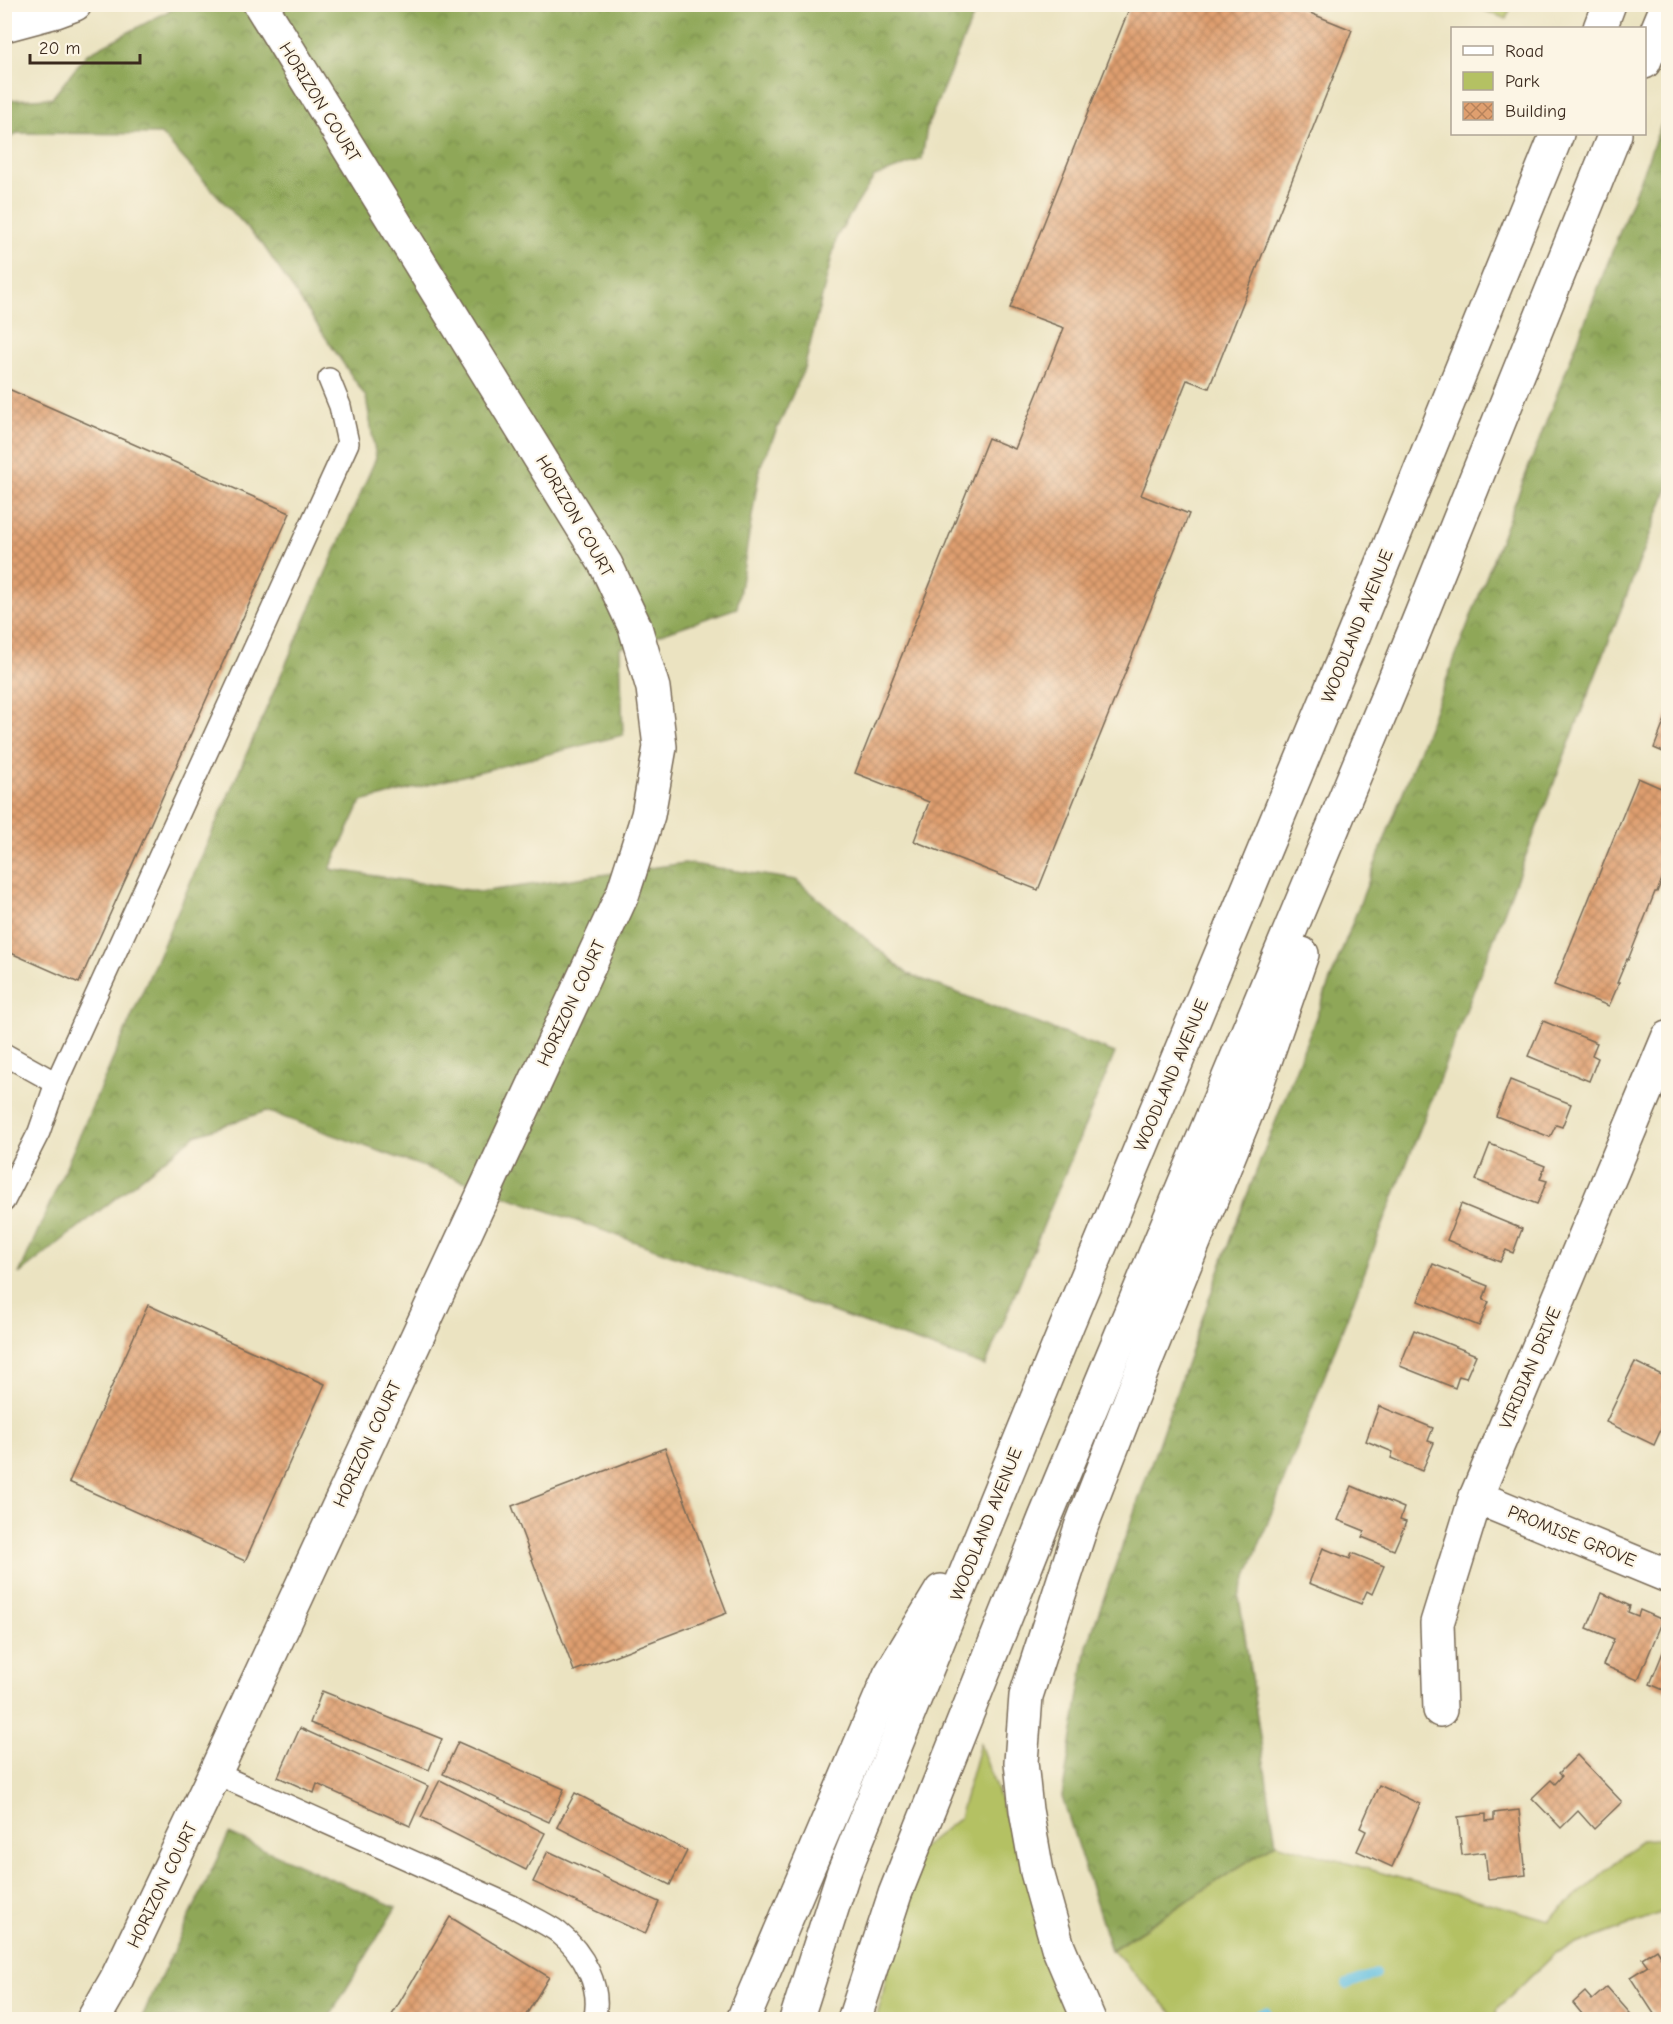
<svg xmlns="http://www.w3.org/2000/svg" width="1673" height="2024" viewBox="0 0 1673 2024" font-family="'Comic Neue',sans-serif">
<style>
.green{fill:#b4c163;stroke:#787640;stroke-width:1.5}
.forest{fill:url(#forest-crowns);stroke:#65683c;stroke-width:1.5}
.lines{fill:none;stroke-linecap:round;stroke-linejoin:round}
.stream{stroke:#63c0e1;stroke-width:10}
.building{fill:url(#building-cross-hatch)}
.service-casing{stroke:#796b57;stroke-width:24}
.minor-casing{stroke:#796b57;stroke-width:36}
.tertiary-casing{stroke:#796b57;stroke-width:36}
.motorway-casing{stroke:#796b57;stroke-width:36}
.service{stroke:#fff;stroke-width:21}
.minor{stroke:#fff;stroke-width:33}
.tertiary{stroke:#fff;stroke-width:33}
.motorway{stroke:#fff;stroke-width:33}
.labels{text-anchor:middle;stroke-width:4.5;stroke-linejoin:round;paint-order:stroke}
.street-label{font-size:18px;fill:#3b2a1e;stroke:#fcf5e5}
</style>
<defs>
<pattern id="forest-crowns" width="20" height="18" patternUnits="userSpaceOnUse" patternTransform="scale(1.5)"><rect width="20" height="18" fill="#8fa759"/><path d="M2 6a3 3 0 1 1 6 0M12 15a3 3 0 1 1 6 0" fill="none" stroke="#768849"/></pattern>
<pattern id="building-cross-hatch" width="8" height="8" patternUnits="userSpaceOnUse" patternTransform="scale(1.5)"><rect width="8" height="8" fill="#df9f6f"/><path d="M0 0l8 8M0 8l8-8" fill="none" stroke="#b6825b"/></pattern>
</defs>
<rect width="100%" height="100%" fill="#fcf5e5"/>
<filter id="ink" filterUnits="userSpaceOnUse"><feTurbulence type="fractalNoise" baseFrequency=".0167" numOctaves="2"/><feDisplacementMap in="SourceGraphic" scale="12" xChannelSelector="R" yChannelSelector="G"/><feConvolveMatrix kernelMatrix="1 2 1 2 8 2 1 2 1" color-interpolation-filters="sRGB"/></filter>
<filter id="wash" filterUnits="userSpaceOnUse"><feTurbulence type="fractalNoise" baseFrequency=".008" numOctaves="4" result="noise"/><feDisplacementMap in="SourceGraphic" scale="24" xChannelSelector="R" yChannelSelector="G"/><feGaussianBlur stdDeviation="1.35" result="paint"/><feColorMatrix in="noise" values="0 0 0 0 0 0 0 0 0 0 0 0 0 0 0 0 0 1.4 0 .05"/><feComposite in="paint" operator="in"/></filter>
<g filter="url(#wash)">
<rect width="100%" height="100%" fill="#ebe3c1"/>
<g class="green">
<polygon points="1471,5 1512,5 1506,19"/>
<polygon points="980,1744 1079,2019 876,2020 883,1993 910,1857 959,1818"/>
<polygon points="1668,1838 1668,1910 1555,1953 1499,2008 1494,2019 1178,2019 1112,1950 1276,1843 1549,1920 1641,1840"/>
</g>
<g class="forest">
<polygon points="180,5 978,5 927,127 922,159 874,177 837,236 804,369 760,467 737,608 620,648 623,735 361,802 330,869 480,892 685,863 796,880 908,974 1115,1053 985,1366 266,1111 196,1135 19,1274 376,458 366,397 263,245 161,134 17,133 5,142 5,97 9,100 52,98 87,54"/>
<polygon points="1668,107 1668,488 1239,1597 1276,1843 1111,1950 1062,1797 1087,1646 1232,1234"/>
<polygon points="229,1834 396,1907 328,2019 141,2019"/>
</g>
<g class="lines">
<g class="stream">
<polyline points="1347,1984 1376,1974"/>
<polyline points="1245,2020 1266,2012"/>
</g>
</g>
<g id="blocks">
<g class="building">
<polygon points="1131,4 1288,4 1352,30 1209,388 1187,380 1141,495 1189,514 1038,890 914,841 929,802 855,773 988,438 1015,449 1064,328 1010,308"/>
<polygon points="4,387 290,513 79,983 4,950"/>
<polygon points="1668,712 1668,754 1654,748"/>
<polygon points="1638,778 1668,791 1668,864 1657,892 1655,892 1628,960 1627,959 1617,983 1619,983 1609,1006 1554,985"/>
<polygon points="1543,1021 1597,1043 1592,1055 1598,1058 1589,1081 1528,1056"/>
<polygon points="1510,1080 1571,1104 1562,1127 1556,1125 1550,1137 1496,1116"/>
<polygon points="1490,1144 1545,1166 1540,1179 1547,1181 1537,1204 1476,1180"/>
<polygon points="1461,1204 1522,1229 1513,1253 1506,1250 1500,1262 1447,1240"/>
<polygon points="1433,1264 1488,1286 1483,1300 1489,1302 1479,1326 1418,1301"/>
<polygon points="148,1305 325,1384 245,1561 69,1482"/>
<polygon points="1414,1330 1476,1355 1466,1378 1459,1376 1455,1388 1400,1366"/>
<polygon points="1635,1362 1668,1378 1668,1414 1654,1445 1606,1422"/>
<polygon points="1379,1406 1433,1428 1428,1441 1434,1443 1422,1471 1391,1458 1393,1452 1366,1441"/>
<polygon points="665,1448 727,1613 574,1671 512,1506"/>
<polygon points="1352,1486 1404,1508 1400,1520 1406,1522 1394,1550 1362,1537 1365,1531 1338,1520"/>
<polygon points="1323,1548 1350,1559 1352,1553 1384,1566 1372,1594 1367,1591 1361,1604 1309,1583"/>
<polygon points="1602,1593 1630,1606 1628,1612 1638,1616 1640,1610 1663,1620 1638,1680 1603,1665 1614,1639 1587,1628"/>
<polygon points="1668,1640 1668,1692 1650,1684"/>
<polygon points="322,1691 442,1739 429,1770 310,1723"/>
<polygon points="300,1728 428,1786 410,1826 317,1784 314,1793 278,1777"/>
<polygon points="458,1742 564,1789 549,1822 443,1774"/>
<polygon points="1577,1755 1622,1802 1594,1829 1578,1811 1561,1828 1532,1798 1551,1780 1555,1784 1562,1776 1559,1773"/>
<polygon points="440,1780 545,1833 526,1870 421,1817"/>
<polygon points="1379,1785 1420,1804 1392,1867 1357,1851 1366,1831 1360,1828"/>
<polygon points="575,1793 687,1851 670,1885 557,1827"/>
<polygon points="1519,1810 1526,1875 1488,1879 1485,1852 1462,1855 1458,1817 1486,1814 1486,1821 1494,1820 1494,1813"/>
<polygon points="548,1851 659,1902 645,1934 533,1882"/>
<polygon points="450,1917 549,1977 523,2020 389,2020"/>
<polygon points="1656,1949 1668,1968 1668,2020 1658,2020 1630,1977 1648,1966 1642,1958"/>
<polygon points="1607,1987 1636,2020 1587,2020 1573,2003 1585,1992 1592,2000"/>
</g>
</g>
</g>
<g filter="url(#ink)">
<use href="#blocks" fill-opacity="0" stroke="#796b57" stroke-width="1.5"/>
<g class="lines">
<defs>
<g id="service">
<polyline points="4,1054 56,1083"/>
<polyline points="4,1201 39,1132 56,1083 348,443 340,406 329,379"/>
<path d="M 215,1773 L 512,1906 C 527,1915 544,1922 558,1932 C 583,1952 603,1987 594,2020"/>
</g>
<g id="minor">
<polyline points="1476,1497 1668,1576"/>
<polyline points="1440,1710 1437,1623 1476,1497 1668,1038"/>
<polyline points="93,2020 116,1980 215,1773 623,893 648,815 660,747 653,688 635,627 606,565 260,4"/>
</g>
<polyline id="tertiary" points="4,25 56,11 75,4"/>
<g id="motorway">
<polyline points="1600,28 1609,4"/>
<polyline points="1644,62 1668,4"/>
<polyline points="743,2020 890,1675 941,1591"/>
<polyline points="796,2020 843,1874 1068,1323 1354,634 1557,134"/>
<polyline points="854,2020 895,1894 1045,1518 1404,657 1615,134"/>
<polyline points="1089,2020 1058,1947 1037,1872 1026,1810 1021,1762 1026,1696 1081,1527 1148,1355 1250,1104 1302,954"/>
</g>
</defs>
<use href="#service" class="service-casing"/>
<use href="#minor" class="minor-casing"/>
<use href="#tertiary" class="tertiary-casing"/>
<use href="#motorway" class="motorway-casing"/>
<use href="#service" class="service"/>
<use href="#minor" class="minor"/>
<use href="#tertiary" class="tertiary"/>
<use href="#motorway" class="motorway"/>
</g>
</g>
<g class="labels">
<g class="street-label">
<text transform="translate(320 102) rotate(58)" y="6">HORIZON COURT</text>
<text transform="translate(575 516) rotate(60)" y="6">HORIZON COURT</text>
<text transform="translate(1357 626) rotate(-68)" y="6">WOODLAND AVENUE</text>
<text transform="translate(571 1003) rotate(-65)" y="6">HORIZON COURT</text>
<text transform="translate(1171 1075) rotate(-67)" y="6">WOODLAND AVENUE</text>
<text transform="translate(1530 1368) rotate(-67)" y="6">VIRIDIAN DRIVE</text>
<text transform="translate(367 1444) rotate(-65)" y="6">HORIZON COURT</text>
<text transform="translate(986 1524) rotate(-68)" y="6">WOODLAND AVENUE</text>
<text transform="translate(1572 1536) rotate(22)" y="6">PROMISE GROVE</text>
<text transform="translate(162 1885) rotate(-64)" y="6">HORIZON COURT</text>
</g>
</g>
<rect width="1673" height="2024" fill="none" stroke="#fcf5e5" stroke-width="24"/>
<rect x="1451" y="27" width="195" height="108" fill="#fcf5e5" stroke="#afa495" stroke-width="1.5"/>
<rect x="1463" y="46" width="30" height="9" fill="#ffffff" stroke="#afa495" stroke-width="1.5"/>
<text x="1505" y="57" font-size="18" fill="#3b2a1e">Road</text>
<rect x="1463" y="72" width="30" height="18" fill="#b4c163" stroke="#afa495" stroke-width="1.5"/>
<text x="1505" y="87" font-size="18" fill="#3b2a1e">Park</text>
<rect x="1463" y="102" width="30" height="18" fill="url(#building-cross-hatch)" stroke="#afa495" stroke-width="1.5"/>
<text x="1505" y="117" font-size="18" fill="#3b2a1e">Building</text>
<path d="M30 54v9h110v-9" fill="none" stroke="#3b2a1e" stroke-width="3"/>
<text x="39" y="54" font-size="18" fill="#3b2a1e" stroke="#fcf5e5" stroke-width="4.5" paint-order="stroke">20 m</text>
</svg>
